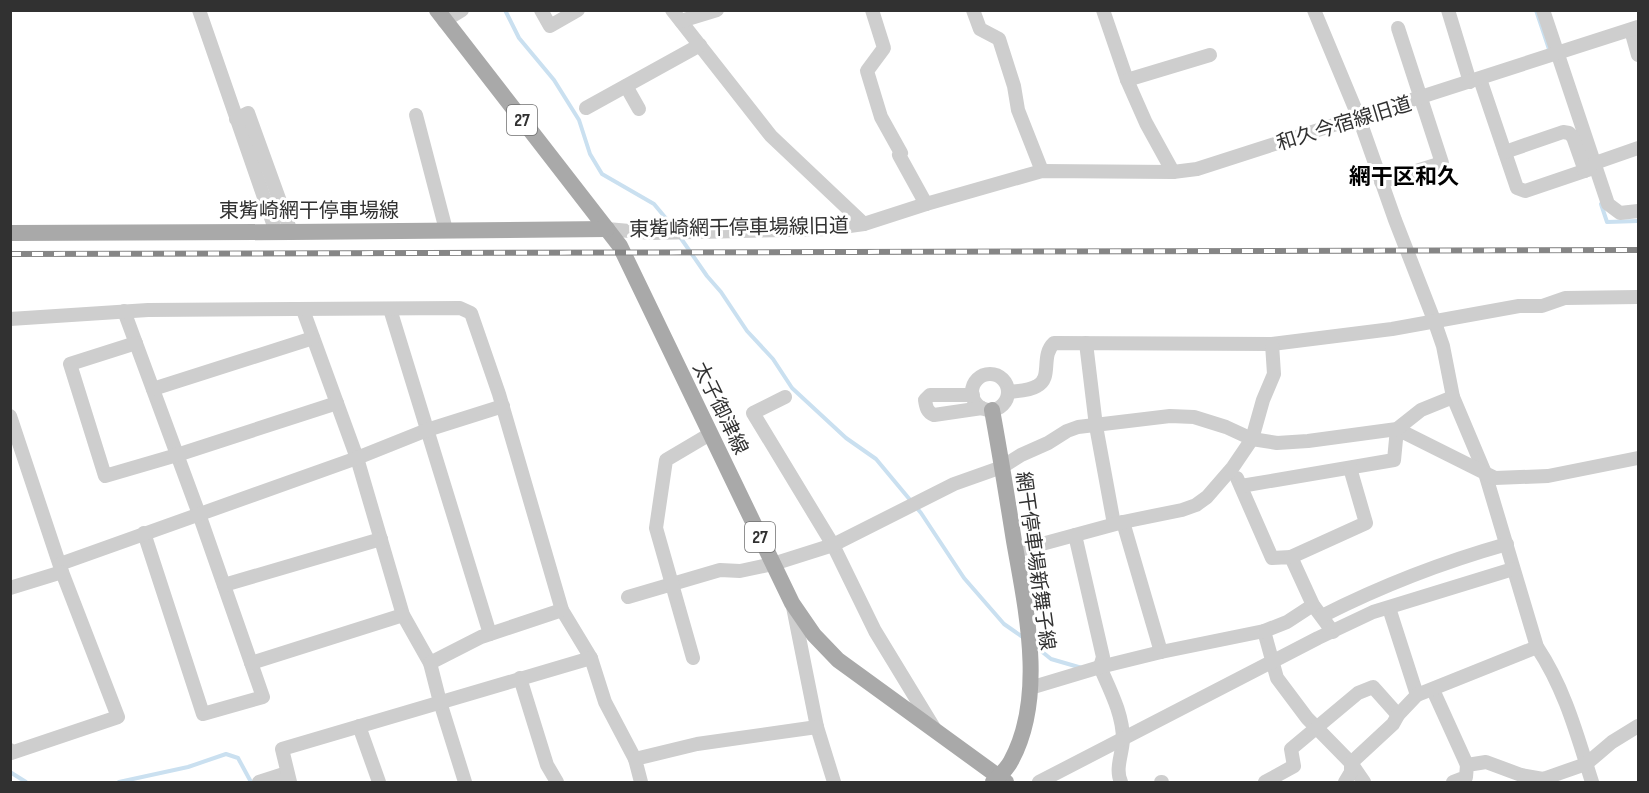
<svg xmlns="http://www.w3.org/2000/svg" width="1649" height="793" viewBox="0 0 1649 793" font-family="'Sofia Sans Condensed','Noto Sans JP',sans-serif">
<style>
.lines{fill:none;stroke-linecap:round;stroke-linejoin:round}
.stream{stroke:#cae0f0;stroke-width:4}
.minor{stroke:#cecece;stroke-width:14}
.major{stroke:#a9a9a9;stroke-width:16}
.rail-casing{stroke:#868686;stroke-width:6}
.rail{stroke:#fff;stroke-width:4;stroke-dasharray:11;stroke-linecap:butt}
.labels{text-anchor:middle;stroke-width:6;stroke-linejoin:round;paint-order:stroke}
.shield{fill:#fff;stroke:#6f6f6f;stroke-width:1.5}
.shield-label{font-size:18px;font-weight:bold;fill:#313131}
.street-label{font-size:20px;fill:#313131;stroke:#fff}
.quarter-label{font-size:22px;font-weight:bold;fill:#000;stroke:#fff}
</style>
<rect width="100%" height="100%" fill="#fff"/>
<g class="lines">
<g class="stream">
<polyline points="505,10 519,38 554,80 579,120 590,154 602,174 654,204 674,228"/>
<polyline points="1536,10 1550,52"/>
<polyline points="1601,204 1607,222 1638,221"/>
<polyline points="680,237 707,276 721,292 747,331 773,359 792,388 846,438 876,459 921,513 964,578 1004,624 1024,638"/>
<polyline points="1035,646 1051,659 1082,668"/>
<polyline points="10,772 26,782"/>
<polyline points="119,782 188,767 226,754 238,758 251,782"/>
</g>
<g class="minor">
<polyline points="199,10 276,232"/>
<polyline points="541,10 550,26 578,10"/>
<polyline points="672,10 771,136 864,224"/>
<polyline points="872,10 884,48 867,71 881,117 901,153 899,155 926,204"/>
<polyline points="973,10 980,29 999,39 1014,86 1018,110 1042,171"/>
<polyline points="1103,10 1127,80 1146,123 1173,172"/>
<path d="M 1314,10 L 1359,118 L 1395,220 L 1434,320 L 1443,346 L 1453,397 L 1485,473 L 1537,647 C 1565,689 1577,735 1592,782"/>
<polyline points="1448,10 1470,82"/>
<polyline points="1543,10 1608,204 1620,213 1638,211"/>
<polyline points="444,21 462,10"/>
<polyline points="681,21 717,10"/>
<polyline points="1631,30 1638,55"/>
<polyline points="1480,79 1517,188 1525,191 1596,167"/>
<polyline points="1127,80 1210,55"/>
<polyline points="626,86 639,109"/>
<polyline points="586,108 700,45"/>
<polyline points="416,115 446,230"/>
<polyline points="236,119 248,113 291,232"/>
<polyline points="1505,152 1563,132 1569,133 1573,137 1585,171"/>
<polyline points="1595,163 1638,148"/>
<polyline points="1381,182 1442,163 1398,28"/>
<polyline points="607,229 652,233 828,229 864,224 926,204 1042,171 1173,172 1197,169 1638,27"/>
<polyline points="390,309 490,634"/>
<polyline points="303,310 357,458 403,615 430,663 440,702 465,782"/>
<polyline points="124,311 199,514 263,697 203,714 144,533"/>
<polyline points="10,319 148,310 460,308 471,313 499,394 562,610 591,658"/>
<polyline points="136,343 70,364 105,476 177,455 337,403"/>
<polyline points="1086,343 1096,426 1114,524"/>
<circle cx="990" cy="392" r="18"/>
<polyline points="153,389 313,338"/>
<path d="M 1008,392 C 1017,391 1029,391 1037,386 C 1053,378 1040,356 1054,343 L 1272,344 L 1392,329 L 1519,306 L 1542,306 L 1565,298 L 1638,297"/>
<path d="M 973,395 L 930,395 L 925,400 C 926,407 927,412 934,415 L 982,408"/>
<polyline points="785,397 753,413 833,545 875,631 934,728"/>
<polyline points="10,416 62,572 118,717 11,753 10,750"/>
<polyline points="1237,478 1272,558 1291,557 1313,605 1333,632"/>
<polyline points="1241,486 1394,460 1397,429 1495,478 1548,476 1638,458"/>
<polyline points="1123,522 1161,652"/>
<path d="M 1075,535 L 1103,657 L 1100,667 C 1110,690 1123,714 1123,740 C 1122,755 1115,769 1121,782"/>
<polyline points="1016,551 1123,522 1182,510 1196,505 1207,497 1233,467 1252,439 1263,400 1274,374 1272,344"/>
<polyline points="1291,557 1366,523 1350,468"/>
<polyline points="60,564 357,458 427,430 503,406"/>
<polyline points="224,585 381,539"/>
<polyline points="10,588 62,572"/>
<polyline points="628,597 720,570 740,571 773,564 833,545 954,484 1002,467 1021,455 1048,443 1067,431 1078,427 1170,416 1194,417 1226,427 1252,439 1277,443 1308,441 1397,429 1421,410 1453,397"/>
<polyline points="793,607 817,727 834,782"/>
<polyline points="1389,608 1417,695"/>
<path d="M 1322,616 C 1381,586 1443,562 1507,544"/>
<polyline points="1264,631 1277,678 1307,718 1351,763 1364,782"/>
<polyline points="693,658 656,528 666,460 710,434"/>
<polyline points="251,663 403,615"/>
<polyline points="430,663 481,637 562,610"/>
<polyline points="520,678 547,765 557,782"/>
<polyline points="1030,688 1100,667 1161,652 1264,631 1287,622 1313,605"/>
<polyline points="1433,690 1467,765"/>
<polyline points="359,726 379,782"/>
<polyline points="259,782 287,773"/>
<polyline points="290,782 282,749 591,658 605,702 635,759"/>
<polyline points="641,782 635,759 697,744 817,727"/>
<polyline points="1039,782 1318,638 1373,612 1513,569"/>
<polyline points="1161,782 1162,782"/>
<polyline points="1265,782 1294,766 1291,749 1358,693 1373,687 1398,715"/>
<polyline points="1345,782 1351,772 1351,763 1393,724 1398,715 1417,695 1537,647"/>
<polyline points="1453,782 1466,777 1467,765 1486,762 1521,775 1543,779 1586,764 1612,742 1638,726"/>
</g>
<g class="major">
<polyline points="437,10 620,246 792,603 814,635 838,660 1006,782"/>
<polyline points="10,233 291,232 607,229"/>
<path d="M 992,410 C 1000,453 1007,497 1014,541 C 1026,609 1046,697 1011,761 C 1007,769 999,776 993,782"/>
</g>
<defs>
<polyline id="rail" points="10,254 1638,250"/>
</defs>
<use href="#rail" class="rail-casing"/>
<use href="#rail" class="rail"/>
</g>
<g class="labels">
<g class="shield">
<rect x="507" y="105" width="30" height="30" rx="4.5"/>
<rect x="745" y="522" width="30" height="30" rx="4.5"/>
</g>
<g class="shield-label">
<text x="522" y="126">27</text>
<text x="760" y="543">27</text>
</g>
<g class="street-label">
<text transform="translate(1344 123) rotate(-17)" y="7">和久今宿線旧道</text>
<text x="309" y="217">東觜崎網干停車場線</text>
<text transform="translate(739 227) rotate(-1)" y="7">東觜崎網干停車場線旧道</text>
<text transform="translate(721 408) rotate(64)" y="7">太子御津線</text>
<text transform="translate(1036 561) rotate(82)" y="7">網干停車場新舞子線</text>
</g>
<g class="quarter-label">
<text x="1404" y="184">網干区和久</text>
</g>
</g>
<rect width="1649" height="793" fill="none" stroke="#313131" stroke-width="24"/>
</svg>
